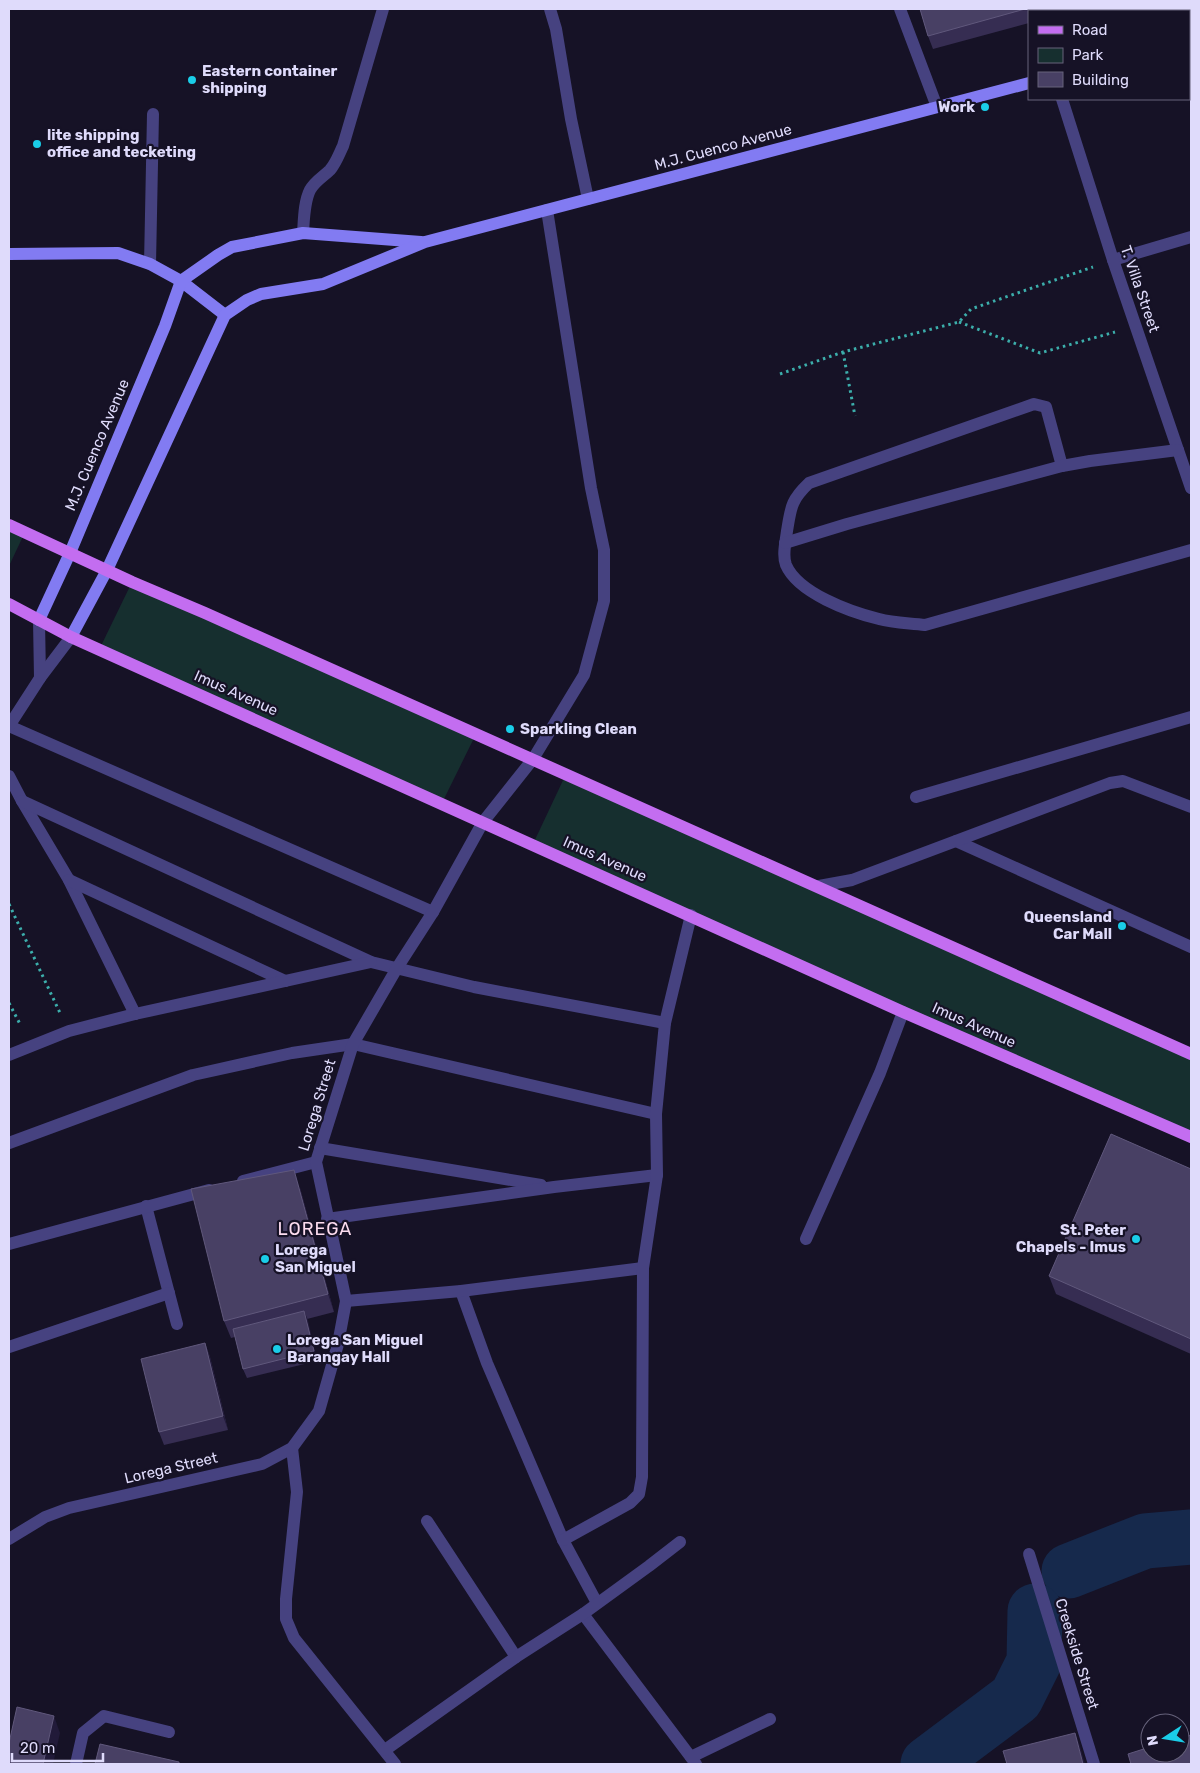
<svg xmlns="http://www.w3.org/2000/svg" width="1200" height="1773" viewBox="0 0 1200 1773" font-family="Rubik,sans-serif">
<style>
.green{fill:#162f2f}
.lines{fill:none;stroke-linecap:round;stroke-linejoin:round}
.river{stroke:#16294c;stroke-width:55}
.path{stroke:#3caeab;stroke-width:3;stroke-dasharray:2.5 4;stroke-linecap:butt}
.lane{stroke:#464280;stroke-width:12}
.street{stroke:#464280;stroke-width:12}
.secondary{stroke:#827bf2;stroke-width:12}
.primary{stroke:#c36df0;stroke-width:12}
.wall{fill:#362d52}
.shaded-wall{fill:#211a39}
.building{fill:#484064;stroke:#60587c}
.poi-dot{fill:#1acde8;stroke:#161226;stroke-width:2}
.labels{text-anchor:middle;stroke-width:4.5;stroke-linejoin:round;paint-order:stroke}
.poi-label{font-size:15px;font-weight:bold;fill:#dfdbfb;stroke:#161226;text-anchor:start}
.street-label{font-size:15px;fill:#dfdbfb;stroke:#161226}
.quarter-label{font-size:18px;letter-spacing:1px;fill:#fcdcef;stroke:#161226}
</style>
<rect width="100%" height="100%" fill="#161226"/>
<g class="green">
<polygon points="9,524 25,532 9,566"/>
<polygon points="132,582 476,734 442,803 99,650"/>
<polygon points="566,774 1191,1054 1191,1135 533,844"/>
</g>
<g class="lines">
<g class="river">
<polyline points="1069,1571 1145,1541 1191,1537"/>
<polyline points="928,1764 1016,1698 1034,1662 1035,1611"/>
</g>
<g class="path">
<polyline points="959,322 1040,353 1115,332"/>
<polyline points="843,352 855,416"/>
<polyline points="780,374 843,352 959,322 971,309 1093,267"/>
<polyline points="9,904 60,1013"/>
<polyline points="9,1003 21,1026"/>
</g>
<g class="lane">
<polyline points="550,9 556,29 571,119 588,199"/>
<path d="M 303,233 C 304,219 304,202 310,190 C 315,181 323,177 330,170 C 336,163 339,154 343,146 L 383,9"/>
<polyline points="1113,260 1191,237"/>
<polyline points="150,264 153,114"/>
<polyline points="956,841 1191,947"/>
<polyline points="819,886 852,880 1110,783 1123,781 1191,807"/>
<polyline points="146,1206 177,1324"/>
<polyline points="806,1239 880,1073 903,1012"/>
<polyline points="9,1347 169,1293"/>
<polyline points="691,1757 770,1719"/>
<polyline points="76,1764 83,1733 104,1716 169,1732"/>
</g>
<g class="street">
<polyline points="900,9 937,107"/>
<polyline points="1062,99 1113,260 1191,488"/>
<path d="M 1062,466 L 1046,407 L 1034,404 L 809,483 C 791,500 791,507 787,531 C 786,540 782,555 786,565 C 798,593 850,612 879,619 C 893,623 910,623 925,625 L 1191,550"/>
<polyline points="785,543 847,524 1062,466 1090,461 1178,450"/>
<polyline points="39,620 40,678"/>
<polyline points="9,726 433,912"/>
<polyline points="9,726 40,678 71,637"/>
<polyline points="9,776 22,801 69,880 135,1014"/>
<polyline points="916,797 1191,717"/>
<polyline points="22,801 371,962 474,987 665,1023"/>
<polyline points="69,880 285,981"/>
<polyline points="9,1055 69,1031 135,1014 371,962"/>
<polyline points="9,1143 193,1075 292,1053 353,1044 656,1114"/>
<polyline points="320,1148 541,1185"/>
<polyline points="243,1181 316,1162"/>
<polyline points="327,1219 554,1187 657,1175"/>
<polyline points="9,1244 209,1190"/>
<polyline points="461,1291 487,1363 563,1540 597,1603"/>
<polyline points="346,1301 461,1291 643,1268"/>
<polyline points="292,1448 297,1492 286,1599 286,1619 294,1638 395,1764"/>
<polyline points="427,1521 516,1657"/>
<polyline points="9,1539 45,1517 69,1508 262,1464 292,1448 319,1411 338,1344 346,1301 316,1162 353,1044 397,968 433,912 483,822 533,759 584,675 604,601 604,550 591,488 547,210"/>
<polyline points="563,1540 630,1503 639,1494 642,1477 643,1268 657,1175 656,1114 665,1023 691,915"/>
<polyline points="1029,1554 1094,1764"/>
<polyline points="583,1614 696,1764"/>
<polyline points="385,1750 516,1657 583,1614 649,1566 680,1542"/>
</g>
<g class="secondary">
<polyline points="1189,24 1191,23"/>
<polyline points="9,254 118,253 150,264 181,281 225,315"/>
<polyline points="39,620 70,553 165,326 181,281 218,255 232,247 303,233 421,242"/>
<polyline points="71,637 107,570 225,315 247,300 261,294 323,284 425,242 1029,83"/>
</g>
<g class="primary">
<polyline points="9,525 132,582 205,613 1191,1054"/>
<polyline points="9,604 71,637 903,1012 1191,1137"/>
</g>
</g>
<g class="wall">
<polygon points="920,9 1079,9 1070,11 1029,11 1029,23 933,49 928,36"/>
<polygon points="1191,1169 1191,1354 1056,1294 1049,1276"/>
<polygon points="300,1188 334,1312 307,1319 317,1361 247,1378 243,1369 235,1337 231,1338 224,1321"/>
<polygon points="205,1343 210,1357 228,1430 164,1445 159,1432"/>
</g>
<g class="shaded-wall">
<polygon points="294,1170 300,1188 334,1312 328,1294"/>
<polygon points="304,1311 308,1320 317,1361 314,1351"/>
<polygon points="205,1343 210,1357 228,1430 223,1416"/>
<polygon points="54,1716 60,1733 53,1764 43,1764"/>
<polygon points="1075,1733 1080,1746 1085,1764 1083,1764"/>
</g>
<g class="building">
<polygon points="920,9 1025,9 928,36"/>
<polygon points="1111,1134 1191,1169 1191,1339 1049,1276"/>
<polygon points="294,1170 328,1294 224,1321 191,1189"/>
<polygon points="304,1311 314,1351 243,1369 233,1329"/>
<polygon points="205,1343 223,1416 159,1432 141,1359"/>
<polygon points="17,1707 54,1716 43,1764 9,1764 9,1743"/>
<polygon points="1075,1733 1083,1764 1007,1764 1003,1751"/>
<polygon points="1191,1735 1191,1764 1131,1764 1128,1754 1150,1747 1150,1753 1180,1753 1180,1738"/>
<polygon points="100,1744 179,1762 179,1764 95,1764"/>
</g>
<g class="poi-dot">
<circle cx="192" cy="80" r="5"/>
<circle cx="985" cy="107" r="5"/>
<circle cx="37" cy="144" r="5"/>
<circle cx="510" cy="729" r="5"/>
<circle cx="1122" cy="926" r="5"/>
<circle cx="1136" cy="1239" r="5"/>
<circle cx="265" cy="1259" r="5"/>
<circle cx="277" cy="1349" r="5"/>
</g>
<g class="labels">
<g class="poi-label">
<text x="202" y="76">Eastern container<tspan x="202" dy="17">shipping</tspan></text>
<text x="975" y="112" text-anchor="end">Work</text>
<text x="47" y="140">lite shipping<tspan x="47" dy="17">office and tecketing</tspan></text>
<text x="520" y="734">Sparkling Clean</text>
<text x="1112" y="922" text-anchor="end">Queensland<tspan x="1112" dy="17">Car Mall</tspan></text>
<text x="1126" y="1235" text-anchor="end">St. Peter<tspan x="1126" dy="17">Chapels - Imus</tspan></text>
<text x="275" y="1255">Lorega<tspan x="275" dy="17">San Miguel</tspan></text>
<text x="287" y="1345">Lorega San Miguel<tspan x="287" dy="17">Barangay Hall</tspan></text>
</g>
<g class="street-label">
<text transform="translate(723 147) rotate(-15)" y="5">M.J. Cuenco Avenue</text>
<text transform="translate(1140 289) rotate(71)" y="5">T. Villa Street</text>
<text transform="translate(97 445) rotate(-67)" y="5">M.J. Cuenco Avenue</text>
<text transform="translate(236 693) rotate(24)" y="5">Imus Avenue</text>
<text transform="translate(605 859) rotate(24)" y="5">Imus Avenue</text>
<text transform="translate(974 1025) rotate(24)" y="5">Imus Avenue</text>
<text transform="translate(317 1105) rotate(-73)" y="5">Lorega Street</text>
<text transform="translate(171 1468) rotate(-13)" y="5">Lorega Street</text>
<text transform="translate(1077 1654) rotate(73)" y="5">Creekside Street</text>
</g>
<g class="quarter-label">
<text x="315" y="1235">LOREGA</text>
</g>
</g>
<rect width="1200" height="1773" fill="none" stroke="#dfdbfb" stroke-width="20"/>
<rect x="1028" y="10" width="162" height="90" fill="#161226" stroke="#66627b"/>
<rect x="1038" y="26" width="25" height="8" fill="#c36df0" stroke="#66627b"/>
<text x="1072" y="35" font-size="15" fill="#dfdbfb">Road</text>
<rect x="1038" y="48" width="25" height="15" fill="#162f2f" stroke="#66627b"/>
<text x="1072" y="60" font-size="15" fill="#dfdbfb">Park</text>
<rect x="1038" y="72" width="25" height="15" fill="#484064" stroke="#66627b"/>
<text x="1072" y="85" font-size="15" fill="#dfdbfb">Building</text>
<g transform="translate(1165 1738) rotate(258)"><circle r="24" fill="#161226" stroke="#66627b"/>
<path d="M0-4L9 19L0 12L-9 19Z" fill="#1acde8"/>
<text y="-8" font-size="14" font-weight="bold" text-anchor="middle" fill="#dfdbfb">N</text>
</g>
<path d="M12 1753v8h91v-8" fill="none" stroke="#dfdbfb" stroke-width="2.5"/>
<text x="20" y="1753" font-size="15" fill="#dfdbfb" stroke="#161226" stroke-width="4" paint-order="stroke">20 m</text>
</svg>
